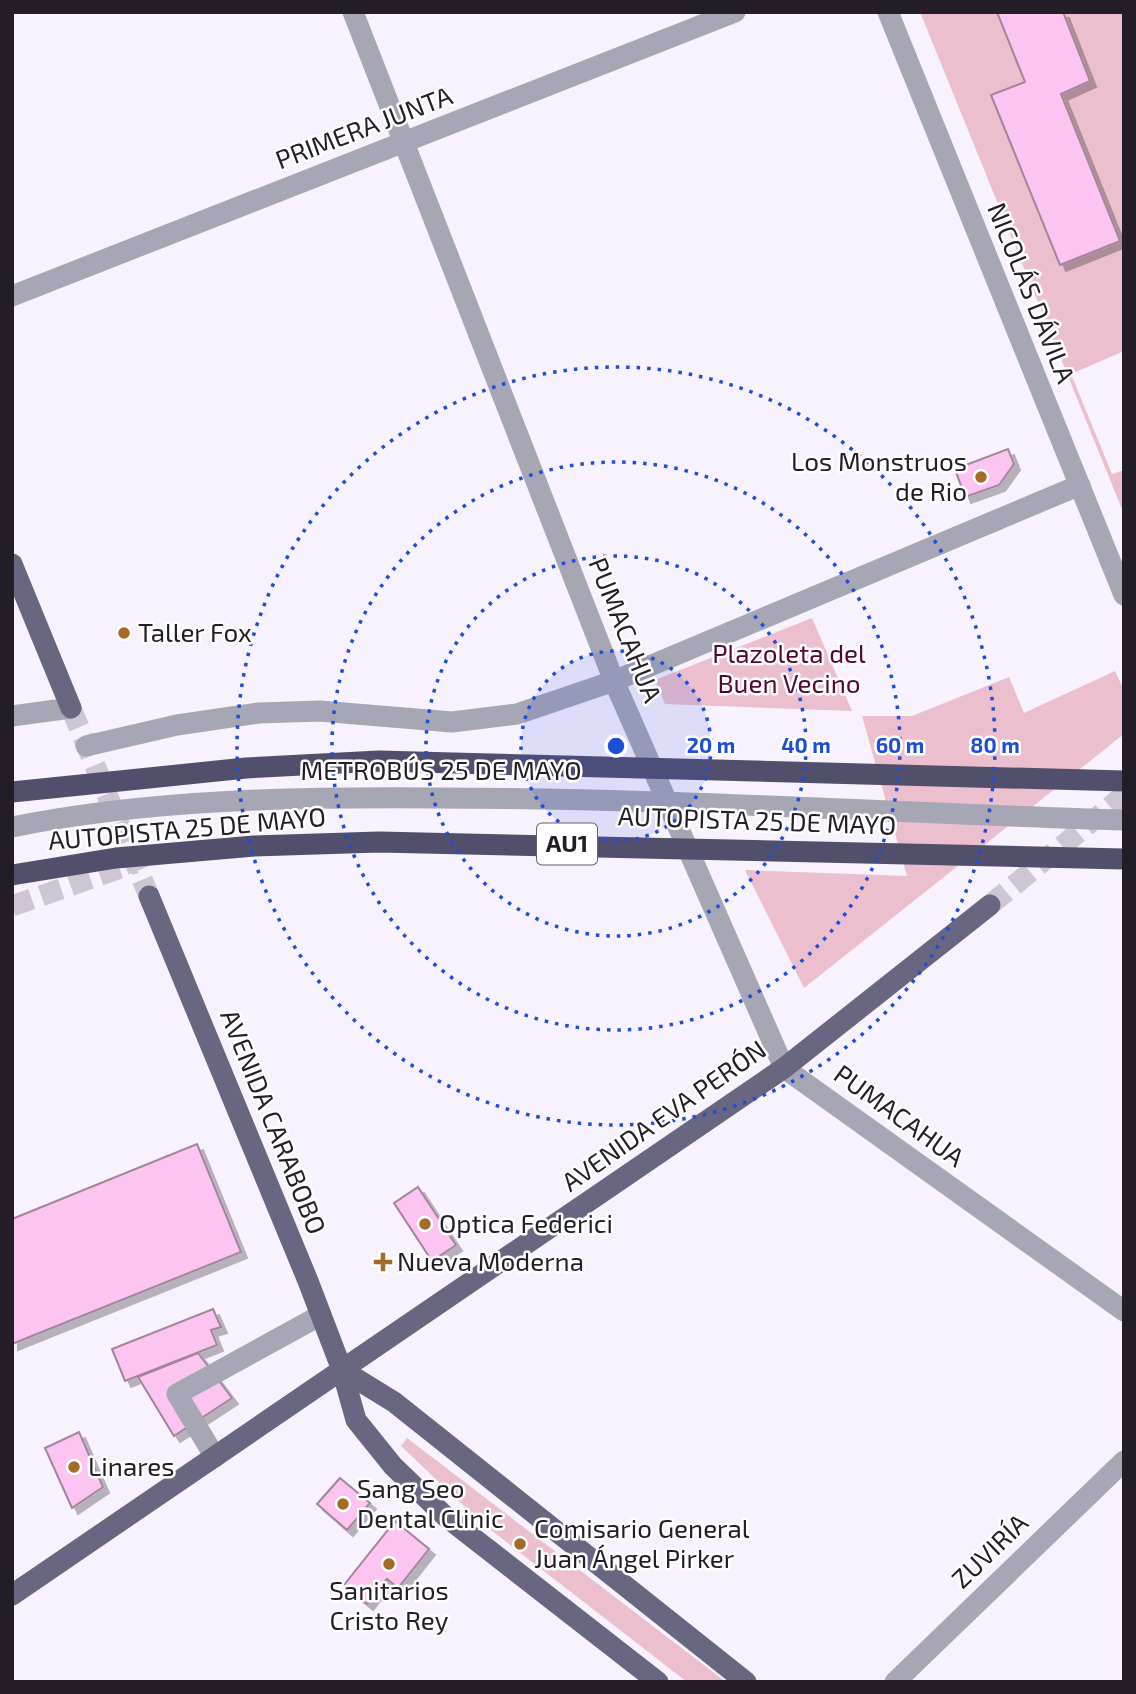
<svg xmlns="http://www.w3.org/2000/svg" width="1136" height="1694" viewBox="0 0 1136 1694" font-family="'Exo 2',sans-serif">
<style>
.green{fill:#ebbfcd}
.building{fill:#fcc4f0;stroke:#a2859b;stroke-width:2;filter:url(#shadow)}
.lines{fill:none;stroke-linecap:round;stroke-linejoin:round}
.minor-tunnel{stroke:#cec7d3;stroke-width:21;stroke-dasharray:21 10;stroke-linecap:butt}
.major-tunnel{stroke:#cec7d3;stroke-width:21;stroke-dasharray:21 10;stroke-linecap:butt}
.minor{stroke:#a7a6b5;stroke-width:21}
.major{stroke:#686680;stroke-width:21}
.minor-bridge{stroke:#a7a6b5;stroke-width:21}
.highway-bridge{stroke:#514f6c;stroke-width:21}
.ring{fill:none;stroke:#1d4ed8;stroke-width:3.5;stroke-dasharray:3.5 7}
.poi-dot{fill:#a36a28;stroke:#fff;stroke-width:2.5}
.labels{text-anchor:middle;stroke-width:5;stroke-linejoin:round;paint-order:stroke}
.shield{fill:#fff;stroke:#666168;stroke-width:2}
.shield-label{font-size:24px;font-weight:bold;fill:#241d28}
.street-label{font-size:26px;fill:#241d28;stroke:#fff}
.poi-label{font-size:26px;fill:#241d28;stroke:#fff;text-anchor:start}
.park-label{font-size:26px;fill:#56062f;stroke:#fff}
.centre{fill:#1d4ed8;stroke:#fff;stroke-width:3.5}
.ring-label{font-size:21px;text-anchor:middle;font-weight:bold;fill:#1d4ed8;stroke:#fff;stroke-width:5;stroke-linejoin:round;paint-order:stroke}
</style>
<defs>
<filter id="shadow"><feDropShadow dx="6" dy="6" stdDeviation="0" flood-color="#0004"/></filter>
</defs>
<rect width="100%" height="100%" fill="#f8f1fe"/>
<g class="green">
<polygon points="920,12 997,12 1025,82 992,96 1060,265 1120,240 1061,94 1090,81 1063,12 1124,12 1124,351 1071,374 1112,474 1124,470 1124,514"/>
<polygon points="812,618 852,711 665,704 655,680"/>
<polygon points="1115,671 1124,690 1124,734 804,988 745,870 907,876 862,716 912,716 1009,677 1024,713"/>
<polygon points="407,1438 726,1682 687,1682 482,1523 401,1446"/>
</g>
<g class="building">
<polygon points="997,12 1063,12 1090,81 1061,94 1120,241 1060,265 991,95 1025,82"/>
<polygon points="1008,449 1014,464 999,485 965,497 955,469"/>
<polygon points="197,1144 241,1252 12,1344 12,1219"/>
<polygon points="418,1187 456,1245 432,1261 394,1203"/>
<polygon points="213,1309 221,1327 211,1330 217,1345 125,1381 112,1349"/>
<polygon points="198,1353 232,1398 174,1436 138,1377"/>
<polygon points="79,1432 103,1487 72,1508 45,1448"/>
<polygon points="340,1478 370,1503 347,1530 317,1504"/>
<polygon points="395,1521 429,1549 398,1588 387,1579 367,1604 344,1585"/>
</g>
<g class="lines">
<polyline class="minor-tunnel" points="12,906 135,863"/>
<g class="major-tunnel">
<polyline points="71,708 149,896"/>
<polyline points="990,905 1124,795"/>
</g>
<g class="minor">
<polyline points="353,12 614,681 784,1068 1124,1311"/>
<polyline points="888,12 1124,595"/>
<polyline points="12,296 735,12"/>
<polyline points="12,716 71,708"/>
<polyline points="86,746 177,725 259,713 320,711 452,722 517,714 614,681 1080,485"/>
<polyline points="215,1457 177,1394 321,1315"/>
<polyline points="895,1682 1124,1461"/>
</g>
<g class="major">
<polyline points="12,564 71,708"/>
<polyline points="149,896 308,1281 342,1370 356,1420 393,1466 445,1516 658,1682"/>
<polyline points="342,1370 394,1402 746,1682"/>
<polyline points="12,1595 784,1068 990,905"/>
</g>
<path class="minor-bridge" d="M 12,827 C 151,799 295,797 436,798 C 665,798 894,813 1124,820"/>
<g class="highway-bridge">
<polyline points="12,792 246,768 379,761 1124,781"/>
<polyline points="12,875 116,858 254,846 379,842 1124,859"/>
</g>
</g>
<circle cx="616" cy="746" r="95" fill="#1d4ed8" fill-opacity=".12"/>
<g class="ring">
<circle cx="616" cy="746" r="95"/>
<circle cx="616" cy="746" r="190"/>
<circle cx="616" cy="746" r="284"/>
<circle cx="616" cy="746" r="379"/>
</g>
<g class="poi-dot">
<circle cx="981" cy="477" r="7"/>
<circle cx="124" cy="633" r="7"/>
<circle cx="425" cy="1224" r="7"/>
<path d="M379.5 1251.5h7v7h7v7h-7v7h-7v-7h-7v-7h7z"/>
<circle cx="74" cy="1467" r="7"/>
<circle cx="343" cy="1504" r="7"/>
<circle cx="520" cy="1544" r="7"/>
<circle cx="389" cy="1564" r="7"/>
</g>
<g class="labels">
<rect class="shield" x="537" y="823.5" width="60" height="41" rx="5"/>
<g class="shield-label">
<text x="567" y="852">AU1</text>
</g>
<g class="street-label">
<text transform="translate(364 128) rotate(-21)" y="9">PRIMERA JUNTA</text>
<text transform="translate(1031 293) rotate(68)" y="9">NICOLÁS DÁVILA</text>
<text transform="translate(625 630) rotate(68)" y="9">PUMACAHUA</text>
<text x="441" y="780">METROBÚS 25 DE MAYO</text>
<text transform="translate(757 821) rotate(2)" y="9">AUTOPISTA 25 DE MAYO</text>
<text transform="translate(187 829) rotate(-5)" y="9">AUTOPISTA 25 DE MAYO</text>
<text transform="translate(664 1116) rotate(-35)" y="9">AVENIDA EVA PERÓN</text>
<text transform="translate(899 1116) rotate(36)" y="9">PUMACAHUA</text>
<text transform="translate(273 1122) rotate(68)" y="9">AVENIDA CARABOBO</text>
<text transform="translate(990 1551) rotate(-44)" y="9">ZUVIRÍA</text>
</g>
<g class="poi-label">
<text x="967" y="471" text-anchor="end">Los Monstruos<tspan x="967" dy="30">de Rio</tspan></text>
<text x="138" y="642">Taller Fox</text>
<text x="439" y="1233">Optica Federici</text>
<text x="397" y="1271">Nueva Moderna</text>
<text x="88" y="1476">Linares</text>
<text x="357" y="1498">Sang Seo<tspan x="357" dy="30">Dental Clinic</tspan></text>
<text x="534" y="1538">Comisario General<tspan x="534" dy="30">Juan Ángel Pirker</tspan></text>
<text x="389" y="1600" text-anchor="middle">Sanitarios<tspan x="389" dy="30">Cristo Rey</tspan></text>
</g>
<g class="park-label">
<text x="789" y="663">Plazoleta del<tspan x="789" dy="30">Buen Vecino</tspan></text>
</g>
</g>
<circle cx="616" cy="746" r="10" class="centre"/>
<g class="ring-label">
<text x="711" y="753">20 m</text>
<text x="806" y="753">40 m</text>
<text x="900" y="753">60 m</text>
<text x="995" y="753">80 m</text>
</g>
<rect width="1136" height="1694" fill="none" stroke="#241d28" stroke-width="28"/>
</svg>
